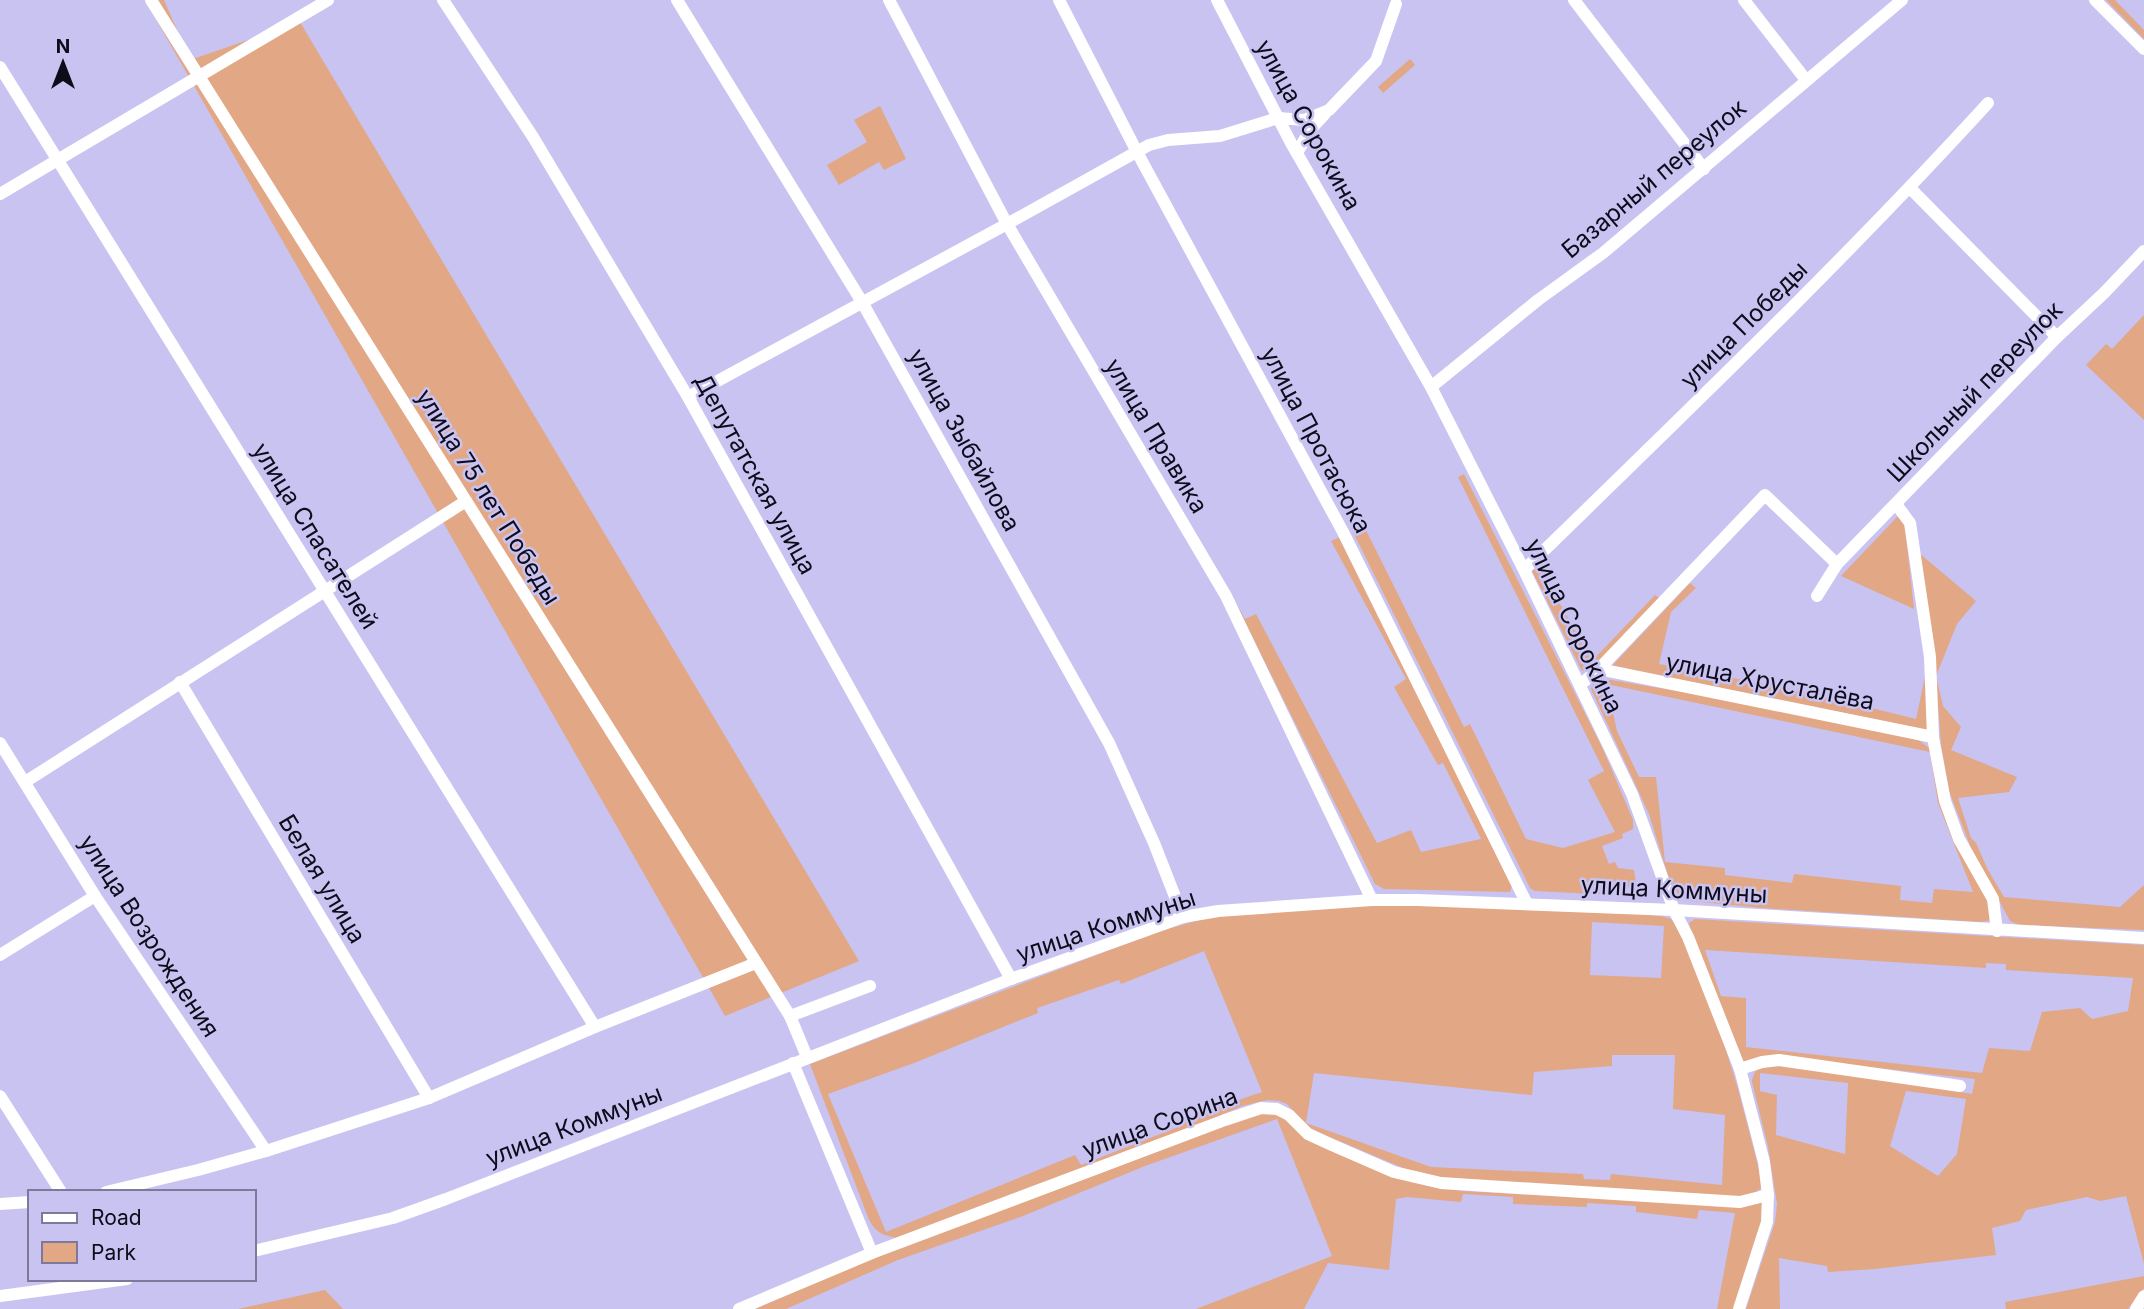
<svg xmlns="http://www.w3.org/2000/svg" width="2144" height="1309" viewBox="0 0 2144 1309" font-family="Inter,sans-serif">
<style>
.green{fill:#e2a785;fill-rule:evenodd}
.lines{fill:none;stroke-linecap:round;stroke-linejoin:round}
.minor{stroke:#fff;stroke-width:12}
.labels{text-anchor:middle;stroke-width:5;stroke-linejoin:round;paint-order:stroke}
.street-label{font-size:24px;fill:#0e0b1b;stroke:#c9c3f1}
</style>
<rect width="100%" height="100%" fill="#c9c3f1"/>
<g class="green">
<polygon points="145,0 164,0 190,60 300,22 859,961 725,1016"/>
<polygon points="2106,0 2115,0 2144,30 2144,39"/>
<polygon points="1410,59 1415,65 1383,93 1378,87"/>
<polygon points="880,106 906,159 884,170 879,162 839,185 827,165 867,142 854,120"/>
<polygon points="2144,315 2144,420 2086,365 2106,344 2112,349"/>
<polygon points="1464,474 1603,749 1633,820 1633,829 1622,834 1623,838 1602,846 1609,864 1615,862 1618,868 1634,870 1636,883 1612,895 1535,891 1530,888 1353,532 1364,526 1464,727 1470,724 1526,839 1563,848 1615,832 1588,780 1604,771 1458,477"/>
<polygon points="1898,516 1902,517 1905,527 1914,609 1841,576"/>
<polygon points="1340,537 1514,879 1510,892 1384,889 1375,884 1244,620 1232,596 1245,619 1256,614 1377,843 1411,830 1421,852 1481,839 1443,763 1438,765 1394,687 1406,679 1331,541"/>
<polygon points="1919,553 1976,601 1957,624 1936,676 1943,706 1961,727 1951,750 2017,777 2009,792 1958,798 1971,838 1976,843 1988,870 2004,897 2120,907 2144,885 2144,930 2019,925 2010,921 1971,848 1949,791 1941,745 1935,665"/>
<polygon points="1539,566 1592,661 1655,595 1662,600 1594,666 1582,671 1532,571"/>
<polygon points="1690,583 1696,588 1671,612 1659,664 1811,693 1916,719 1927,667 1927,730 1612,666"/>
<path d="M 1605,679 L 1702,695 L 1917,739 L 1929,748 L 1993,907 L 1993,920 L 1981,922 L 1762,908 L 1691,901 L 1678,894 L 1671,885 L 1649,814 L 1591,689 L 1594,681 ZM 1611,685 L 1930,752 L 1938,803 L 1973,892 L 1934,889 L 1932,903 L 1900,900 L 1901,886 L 1794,874 L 1792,883 L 1725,875 L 1725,868 L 1665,862 L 1656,777 L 1639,777 L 1617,731 L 1608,690 Z"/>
<path d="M 1372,904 L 1591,910 L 1661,916 L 1671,919 L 1678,926 L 1722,1037 L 1738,1089 L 1762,1181 L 1762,1187 L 1756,1192 L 1743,1197 L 1444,1178 L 1408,1170 L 1325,1135 L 1308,1127 L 1287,1104 L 1279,1101 L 1267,1100 L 1242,1106 L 1184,1131 L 896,1238 C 882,1235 876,1232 869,1220 L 810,1064 L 1157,932 L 1217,915 ZM 1592,922 L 1664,926 L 1661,978 L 1590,975 ZM 1204,951 L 1262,1092 L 1177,1121 L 1178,1127 L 1081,1165 L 1075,1155 L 886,1232 L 828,1094 L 914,1063 L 1038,1013 L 1037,1008 L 1119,980 L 1121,984 ZM 1612,1055 L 1675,1055 L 1673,1109 L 1725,1115 L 1722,1185 L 1611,1174 L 1610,1180 L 1584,1179 L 1583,1174 L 1431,1167 L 1306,1123 L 1314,1073 L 1532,1095 L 1534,1072 L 1612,1066 Z"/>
<path d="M 1695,919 L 2144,945 L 2144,1264 L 2126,1196 L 2100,1201 L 2087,1197 L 2026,1210 L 2020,1221 L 1992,1228 L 1996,1255 L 1875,1269 L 1828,1272 L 1827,1266 L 1779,1258 L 1780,1309 L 1746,1309 L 1775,1222 L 1777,1204 L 1768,1147 L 1752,1082 C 1754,1068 1760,1067 1772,1064 L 1867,1076 L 1972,1094 L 1975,1079 L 1781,1057 L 1746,1062 L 1743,1061 L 1691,932 L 1689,923 ZM 1705,950 L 1986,968 L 1986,963 L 2006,964 L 2006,970 L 2133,978 L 2128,1011 L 2092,1019 L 2080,1008 L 2042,1012 L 2030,1051 L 1989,1048 L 1982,1073 L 1746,1047 L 1746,998 L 1721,996 ZM 1760,1073 L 1848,1083 L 1845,1154 L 1776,1135 L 1777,1095 L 1760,1091 ZM 1906,1091 L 1966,1099 L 1957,1154 L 1938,1176 L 1890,1146 Z"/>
<path d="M 1277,1112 L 1309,1141 L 1429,1186 L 1462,1191 L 1608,1199 L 1761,1200 L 1767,1209 L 1734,1309 L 1717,1309 L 1735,1213 L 1699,1210 L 1697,1219 L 1636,1212 L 1636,1206 L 1587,1203 L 1587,1207 L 1513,1204 L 1513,1197 L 1463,1194 L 1461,1202 L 1407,1197 L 1396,1199 L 1389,1270 L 1328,1263 L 1304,1309 L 1196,1309 L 1332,1256 L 1277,1119 L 1145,1166 L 1023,1216 L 898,1260 L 786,1309 L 755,1309 C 919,1235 1089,1177 1257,1114 Z"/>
<polygon points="2144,1276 2144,1288 2128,1309 2006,1309 2005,1302"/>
<polygon points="325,1290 343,1309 238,1309"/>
</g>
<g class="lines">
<g class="minor">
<polyline points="151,0 790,1016"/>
<polyline points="443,0 533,137 688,397 1011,979"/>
<polyline points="677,0 862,302 1109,743 1154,843 1183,917"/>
<polyline points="889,0 1007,224 1226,596 1372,900"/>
<polyline points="1059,0 1137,152 1343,532 1527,904"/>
<polyline points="1217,0 1291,143 1431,387 1524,570 1632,794 1674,910 1688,937 1740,1069 1764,1162 1768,1195 1767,1222 1739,1309"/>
<polyline points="1574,0 1704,169"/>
<polyline points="1744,0 1806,80"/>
<polyline points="2095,0 2144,49"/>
<polyline points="0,67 595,1027"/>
<polyline points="1297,153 1310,130 1325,114"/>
<polyline points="1910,188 2057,337"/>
<polyline points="0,194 328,0"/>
<polyline points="1431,387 1538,300 1603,253 1902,0"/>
<polyline points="688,397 1007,224 1149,145 1168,140 1220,136 1278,118 1304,120 1329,110 1376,61 1396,4"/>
<polyline points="1896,504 1910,523 1930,657 1933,737 1945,801 1959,839 1993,899 1997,931"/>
<path d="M 1524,570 C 1681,417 1840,265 1988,103"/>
<polyline points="1817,596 1837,564 2057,337 2104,293 2144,251"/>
<polyline points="1599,669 1933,737"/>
<polyline points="180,682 429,1098"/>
<polyline points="1580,685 1599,669 1765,495 1837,564"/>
<polyline points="0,743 95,896 266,1151"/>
<polyline points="25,782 466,501"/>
<polyline points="0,955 95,896"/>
<polyline points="807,1057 790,1016 870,986"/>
<polyline points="793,1063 872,1253"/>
<polyline points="1740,1069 1762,1062 1779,1060 1960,1086"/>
<polyline points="0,1096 61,1192"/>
<polyline points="106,1192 198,1170 266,1151 429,1098 595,1027 756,963"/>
<polyline points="0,1204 30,1202"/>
<polyline points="254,1251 393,1218 446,1199 1011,979 1183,917 1218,911 1372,900 1418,900 1674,910 2144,938"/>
<polyline points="0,1296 127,1279"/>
<polyline points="739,1309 872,1253 1225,1120 1261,1108 1277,1109 1289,1115 1308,1134 1332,1145 1394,1172 1441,1183 1740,1202 1768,1195"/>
<polyline points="2136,1309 2144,1296"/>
</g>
</g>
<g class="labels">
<g class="street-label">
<text transform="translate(1308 125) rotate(61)" y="8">улица Сорокина</text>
<text transform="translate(1654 179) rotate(-40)" y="8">Базарный переулок</text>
<text transform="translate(1744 325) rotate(-45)" y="8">улица Победы</text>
<text transform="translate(1975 392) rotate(-46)" y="8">Школьный переулок</text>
<text transform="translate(1156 436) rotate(59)" y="8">улица Правика</text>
<text transform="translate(964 440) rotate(61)" y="8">улица Зыбайлова</text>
<text transform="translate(1316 440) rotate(62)" y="8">улица Протасюка</text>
<text transform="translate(755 474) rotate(61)" y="8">Депутатская улица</text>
<text transform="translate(488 497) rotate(58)" y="8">улица 75 лет Победы</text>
<text transform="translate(315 536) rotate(58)" y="8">улица Спасателей</text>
<text transform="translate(1574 626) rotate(64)" y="8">улица Сорокина</text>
<text transform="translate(1770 682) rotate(11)" y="8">улица Хрусталёва</text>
<text transform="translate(322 879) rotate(59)" y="8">Белая улица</text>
<text transform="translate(1674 890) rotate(3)" y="8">улица Коммуны</text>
<text transform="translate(1106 926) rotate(-18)" y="8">улица Коммуны</text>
<text transform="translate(149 936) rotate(57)" y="8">улица Возрождения</text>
<text transform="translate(1160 1123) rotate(-20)" y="8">улица Сорина</text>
<text transform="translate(574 1126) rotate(-21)" y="8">улица Коммуны</text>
</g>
</g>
<rect x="28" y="1190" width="228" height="91" fill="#c9c3f1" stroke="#7e799b" stroke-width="2"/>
<rect x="42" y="1213" width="35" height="10" fill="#ffffff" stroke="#7e799b" stroke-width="2"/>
<text x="91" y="1225" font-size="21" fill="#0e0b1b">Road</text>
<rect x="42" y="1242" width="35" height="21" fill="#e2a785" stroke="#7e799b" stroke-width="2"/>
<text x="91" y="1260" font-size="21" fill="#0e0b1b">Park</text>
<g transform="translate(63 63)" stroke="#c9c3f1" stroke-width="5" paint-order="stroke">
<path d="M0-5L12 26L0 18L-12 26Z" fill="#0e0b1b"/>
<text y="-10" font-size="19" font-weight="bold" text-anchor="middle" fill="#0e0b1b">N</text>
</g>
</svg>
